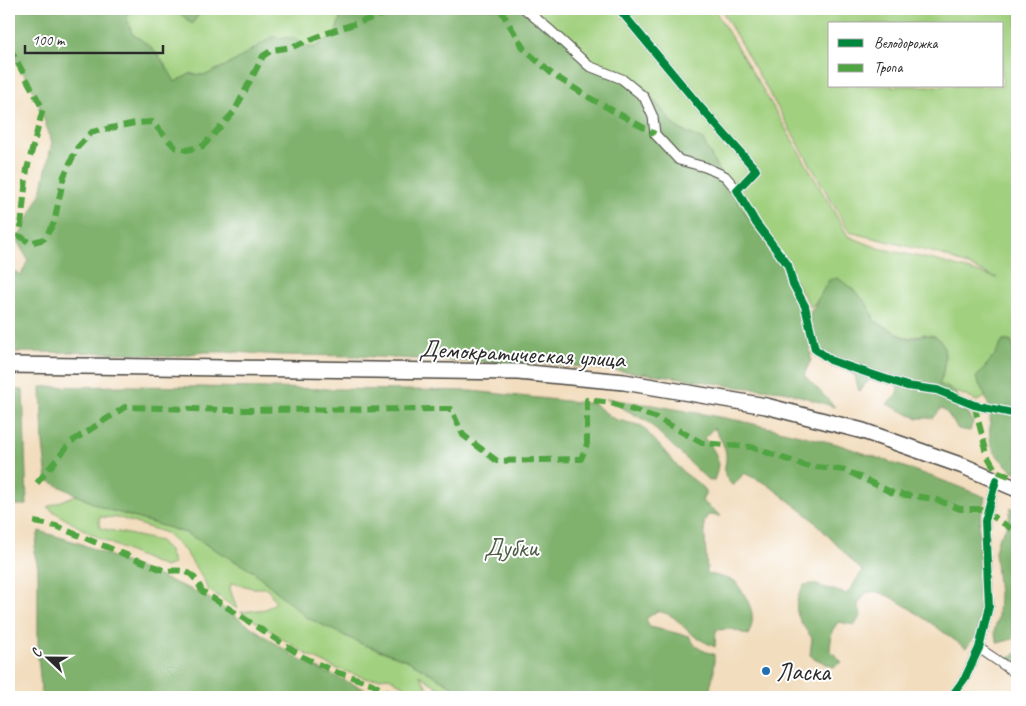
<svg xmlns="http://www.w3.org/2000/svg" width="1026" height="706" viewBox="0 0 1026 706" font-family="Caveat,sans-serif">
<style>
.green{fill:#a1d07f;stroke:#667e55;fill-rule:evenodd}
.forest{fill:#80b26e;stroke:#566e4c}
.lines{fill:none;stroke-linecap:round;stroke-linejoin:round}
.street-casing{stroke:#494641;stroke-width:11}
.primary-casing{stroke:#494641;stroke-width:18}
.street{stroke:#fff;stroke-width:9}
.primary{stroke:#fff;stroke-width:15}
.quiet{stroke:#51a443;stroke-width:6;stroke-dasharray:12 6;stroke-linecap:butt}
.cycleway-casing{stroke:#fff;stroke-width:11}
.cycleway{stroke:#00873e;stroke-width:8}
.poi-dot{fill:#1f6fb2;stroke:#fff;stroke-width:2}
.labels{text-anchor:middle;stroke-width:4;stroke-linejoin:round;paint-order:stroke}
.street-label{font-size:25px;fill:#2b2b2b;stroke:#fff}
.park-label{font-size:25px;fill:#4e5d44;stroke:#fff}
.poi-label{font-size:25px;fill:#2b2b2b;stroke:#fff;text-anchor:start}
</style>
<rect width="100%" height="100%" fill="#fff"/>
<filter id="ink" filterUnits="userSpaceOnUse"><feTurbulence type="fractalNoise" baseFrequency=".02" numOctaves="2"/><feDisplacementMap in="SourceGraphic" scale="10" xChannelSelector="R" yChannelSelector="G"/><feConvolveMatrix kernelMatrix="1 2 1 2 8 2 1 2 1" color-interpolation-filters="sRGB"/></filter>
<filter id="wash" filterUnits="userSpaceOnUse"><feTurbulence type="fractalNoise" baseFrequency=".0096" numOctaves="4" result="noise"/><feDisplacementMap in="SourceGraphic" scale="20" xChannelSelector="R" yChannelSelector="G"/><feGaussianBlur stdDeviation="1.12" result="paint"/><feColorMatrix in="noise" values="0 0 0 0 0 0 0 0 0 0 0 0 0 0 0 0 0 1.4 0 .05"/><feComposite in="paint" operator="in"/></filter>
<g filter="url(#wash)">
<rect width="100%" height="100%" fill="#f2ddbe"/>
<g class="green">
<path d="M 131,9 L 175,9 L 192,24 L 202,9 L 343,9 L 335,35 L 313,48 L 303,46 L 295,38 L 233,62 L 206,75 L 190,74 L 175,82 C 161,59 156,48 132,34 L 127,18 Z"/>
<path d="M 532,9 L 714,9 L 762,88 L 848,236 L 878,248 L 938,261 L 997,278 L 943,255 L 849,232 L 721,9 L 1017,9 L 1017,361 L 1011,342 L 1003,341 L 994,356 L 976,378 L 986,397 L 977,401 L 939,384 L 943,375 L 926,334 L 907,338 L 874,321 L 872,312 L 829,280 L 821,296 L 811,307 L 797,284 L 747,216 L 719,172 L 703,140 L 677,128 L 641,85 L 594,64 ZM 830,24 L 1002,24 L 1002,86 L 830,86 Z"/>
<path d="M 76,495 L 103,508 L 186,533 L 254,572 L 306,617 L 362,644 L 407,660 L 471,697 L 453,697 L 419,675 L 431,692 L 415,693 L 389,677 L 368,679 L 335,668 L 306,654 L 241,612 L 266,609 L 276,602 L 267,588 L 253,588 L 231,583 L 230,589 L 237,609 L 207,589 L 205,582 L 185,551 L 166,533 L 120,518 L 99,517 L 100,528 L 160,541 L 169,551 L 174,564 L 165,567 C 124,550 84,533 47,507 Z"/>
</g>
<g class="forest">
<path d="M 9,9 L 131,9 L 127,18 L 132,34 C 155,47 162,59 175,82 L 190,74 L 206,75 L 233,62 L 272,37 L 295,38 L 304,46 L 313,48 L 335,35 L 343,9 L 532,9 L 594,64 L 615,69 L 641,85 L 677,128 L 703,140 L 719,172 L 747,216 L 797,284 L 810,337 L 811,360 L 804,375 L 835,407 L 784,391 L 738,387 L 668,376 L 545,363 L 521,364 L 356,356 L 278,355 L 236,352 L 204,352 L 169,357 L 129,353 L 16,352 L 9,350 L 9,267 L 21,275 L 28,260 L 17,241 L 41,193 L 52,142 L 35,94 L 9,47 Z"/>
<polygon points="175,9 202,9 192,24"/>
<path d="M 838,278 C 854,290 870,301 874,321 C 883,325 899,335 906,338 C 912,340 921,334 929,335 C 952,337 945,370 939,384 L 954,391 L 973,421 L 970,431 L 958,429 L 948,414 L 941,408 L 933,418 L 917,418 L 887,404 L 898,393 L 897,379 L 888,373 L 875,374 L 859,391 L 852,365 L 827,358 L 815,340 L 809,315 L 829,280 Z"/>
<path d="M 1003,341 L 1011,341 L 1017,361 L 1017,473 C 1006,466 995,456 991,444 C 988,434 991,422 990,412 C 988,399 982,389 976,378 L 994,356 Z"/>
<path d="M 130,386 L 472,391 L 594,404 L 614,419 L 642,426 L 682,471 L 703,487 L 706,491 L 702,501 L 721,516 L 708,515 L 704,522 L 707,573 L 735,581 C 747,598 759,614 748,635 L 732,629 L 716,630 L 715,647 C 705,642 695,638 687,630 C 675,619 675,615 657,611 L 646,619 L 650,627 L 689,636 C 695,648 702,651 714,654 L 714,671 L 708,697 L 471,697 L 407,660 L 362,644 L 306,617 L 254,572 L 186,533 L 103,508 L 47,480 L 43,443 L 41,387 Z"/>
<polygon points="9,389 23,390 27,505 9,505"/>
<path d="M 606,399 L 653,405 L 741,421 L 837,444 L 936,478 L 985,497 L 979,525 L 979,554 L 981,570 L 979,623 L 977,635 L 966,648 C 943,633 902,599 878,592 C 874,591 870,592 866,593 L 858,604 L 861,615 L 855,625 L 838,622 L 832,631 L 830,650 L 842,662 L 833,667 L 812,657 L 810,655 L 812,638 C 797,618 790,608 804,585 L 813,584 L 847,594 L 862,571 L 810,517 L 767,484 L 744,473 L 733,486 C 719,471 727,471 726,454 C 725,445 718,435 714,428 L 704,438 C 717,453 722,461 714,480 L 709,481 L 648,422 Z"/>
<polygon points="1011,508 1017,511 1017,635 1013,639 998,643 994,632 998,616 999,595 995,552 998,539 1007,526"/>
<polygon points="39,531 79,543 204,595 303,662 382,697 42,697 38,656 38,567 34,551"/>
<polygon points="1017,653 1017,670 1006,662 1011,656"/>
</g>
</g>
<g filter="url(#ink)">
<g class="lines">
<defs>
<g id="street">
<polyline points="525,9 551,31 589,66 622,79 644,97 653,117 655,134 679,160 705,167 725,176 737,190"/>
<polyline points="619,9 702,109 756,170 737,190 756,223 788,265 793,284 805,306 815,349 832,361 907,386 937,390 974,405 1017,414"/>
<polyline points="979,648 1017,674"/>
<polyline points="951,697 965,678 979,648 989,606 985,521 996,480"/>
</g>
<polyline id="primary" points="9,365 518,372 624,382 766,406 863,431 963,466 1017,489"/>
</defs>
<use href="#street" class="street-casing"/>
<use href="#primary" class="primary-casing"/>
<use href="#street" class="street"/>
<use href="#primary" class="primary"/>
<g class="quiet">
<polyline points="500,9 524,49 552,74 590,98 655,134"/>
<polyline points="9,47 43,109 27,169 20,236 30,243 44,239 54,223 64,176 77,148 92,132 135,123 152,122 176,148 187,150 203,146 234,112 263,56 272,50 292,47 330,32 399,9"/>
<polyline points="974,405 988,457 996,471 1017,479"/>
<polyline points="37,483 71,442 125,407 228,410 451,409 463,435 497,461 581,459 587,444 587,400 611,403 655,417 702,443 751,447 806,466 845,470 893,493 935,499 960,509 981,509 1017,532"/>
<path d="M 34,522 L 56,526 L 165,571 C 187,569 193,571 202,591 L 303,657 L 336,672 L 370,683 L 396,697"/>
</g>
<defs>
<g id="cycleway">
<polyline points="619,9 702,109 756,170 737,190 756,223 788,265 793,284 805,306 815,349 832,361 907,386 937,390 974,405 1017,414"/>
<polyline points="951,697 965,678 979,648 989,606 985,521 996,480"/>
</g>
</defs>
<use href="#cycleway" class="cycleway-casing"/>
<use href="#cycleway" class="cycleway"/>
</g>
</g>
<circle class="poi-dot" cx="766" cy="671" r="5"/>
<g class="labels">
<g class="street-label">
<text transform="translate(522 353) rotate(3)" y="9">Демократическая улица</text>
</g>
<g class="park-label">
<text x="511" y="556">Дубки</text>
</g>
<g class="poi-label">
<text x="776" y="680">Ласка</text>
</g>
</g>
<rect width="1026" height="706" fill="none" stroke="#fff" stroke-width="30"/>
<rect x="828" y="22" width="175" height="65" fill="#ffffff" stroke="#aaaaaa"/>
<rect x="838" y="39" width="25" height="8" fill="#00873e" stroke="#aaaaaa"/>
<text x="874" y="48" font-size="15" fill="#2b2b2b">Велодорожка</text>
<rect x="838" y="64" width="25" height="8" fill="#51a443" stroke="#aaaaaa"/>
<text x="874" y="72" font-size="15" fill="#2b2b2b">Тропа</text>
<g transform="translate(48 658) rotate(292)" stroke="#ffffff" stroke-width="4" paint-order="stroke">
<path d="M0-4L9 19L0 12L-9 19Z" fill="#2b2b2b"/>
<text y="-8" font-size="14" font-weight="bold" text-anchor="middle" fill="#2b2b2b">С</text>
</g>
<path d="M25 45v8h138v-8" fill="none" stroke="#2b2b2b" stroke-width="2.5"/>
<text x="32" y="45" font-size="15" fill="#2b2b2b" stroke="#ffffff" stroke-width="4" paint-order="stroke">100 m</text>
</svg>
